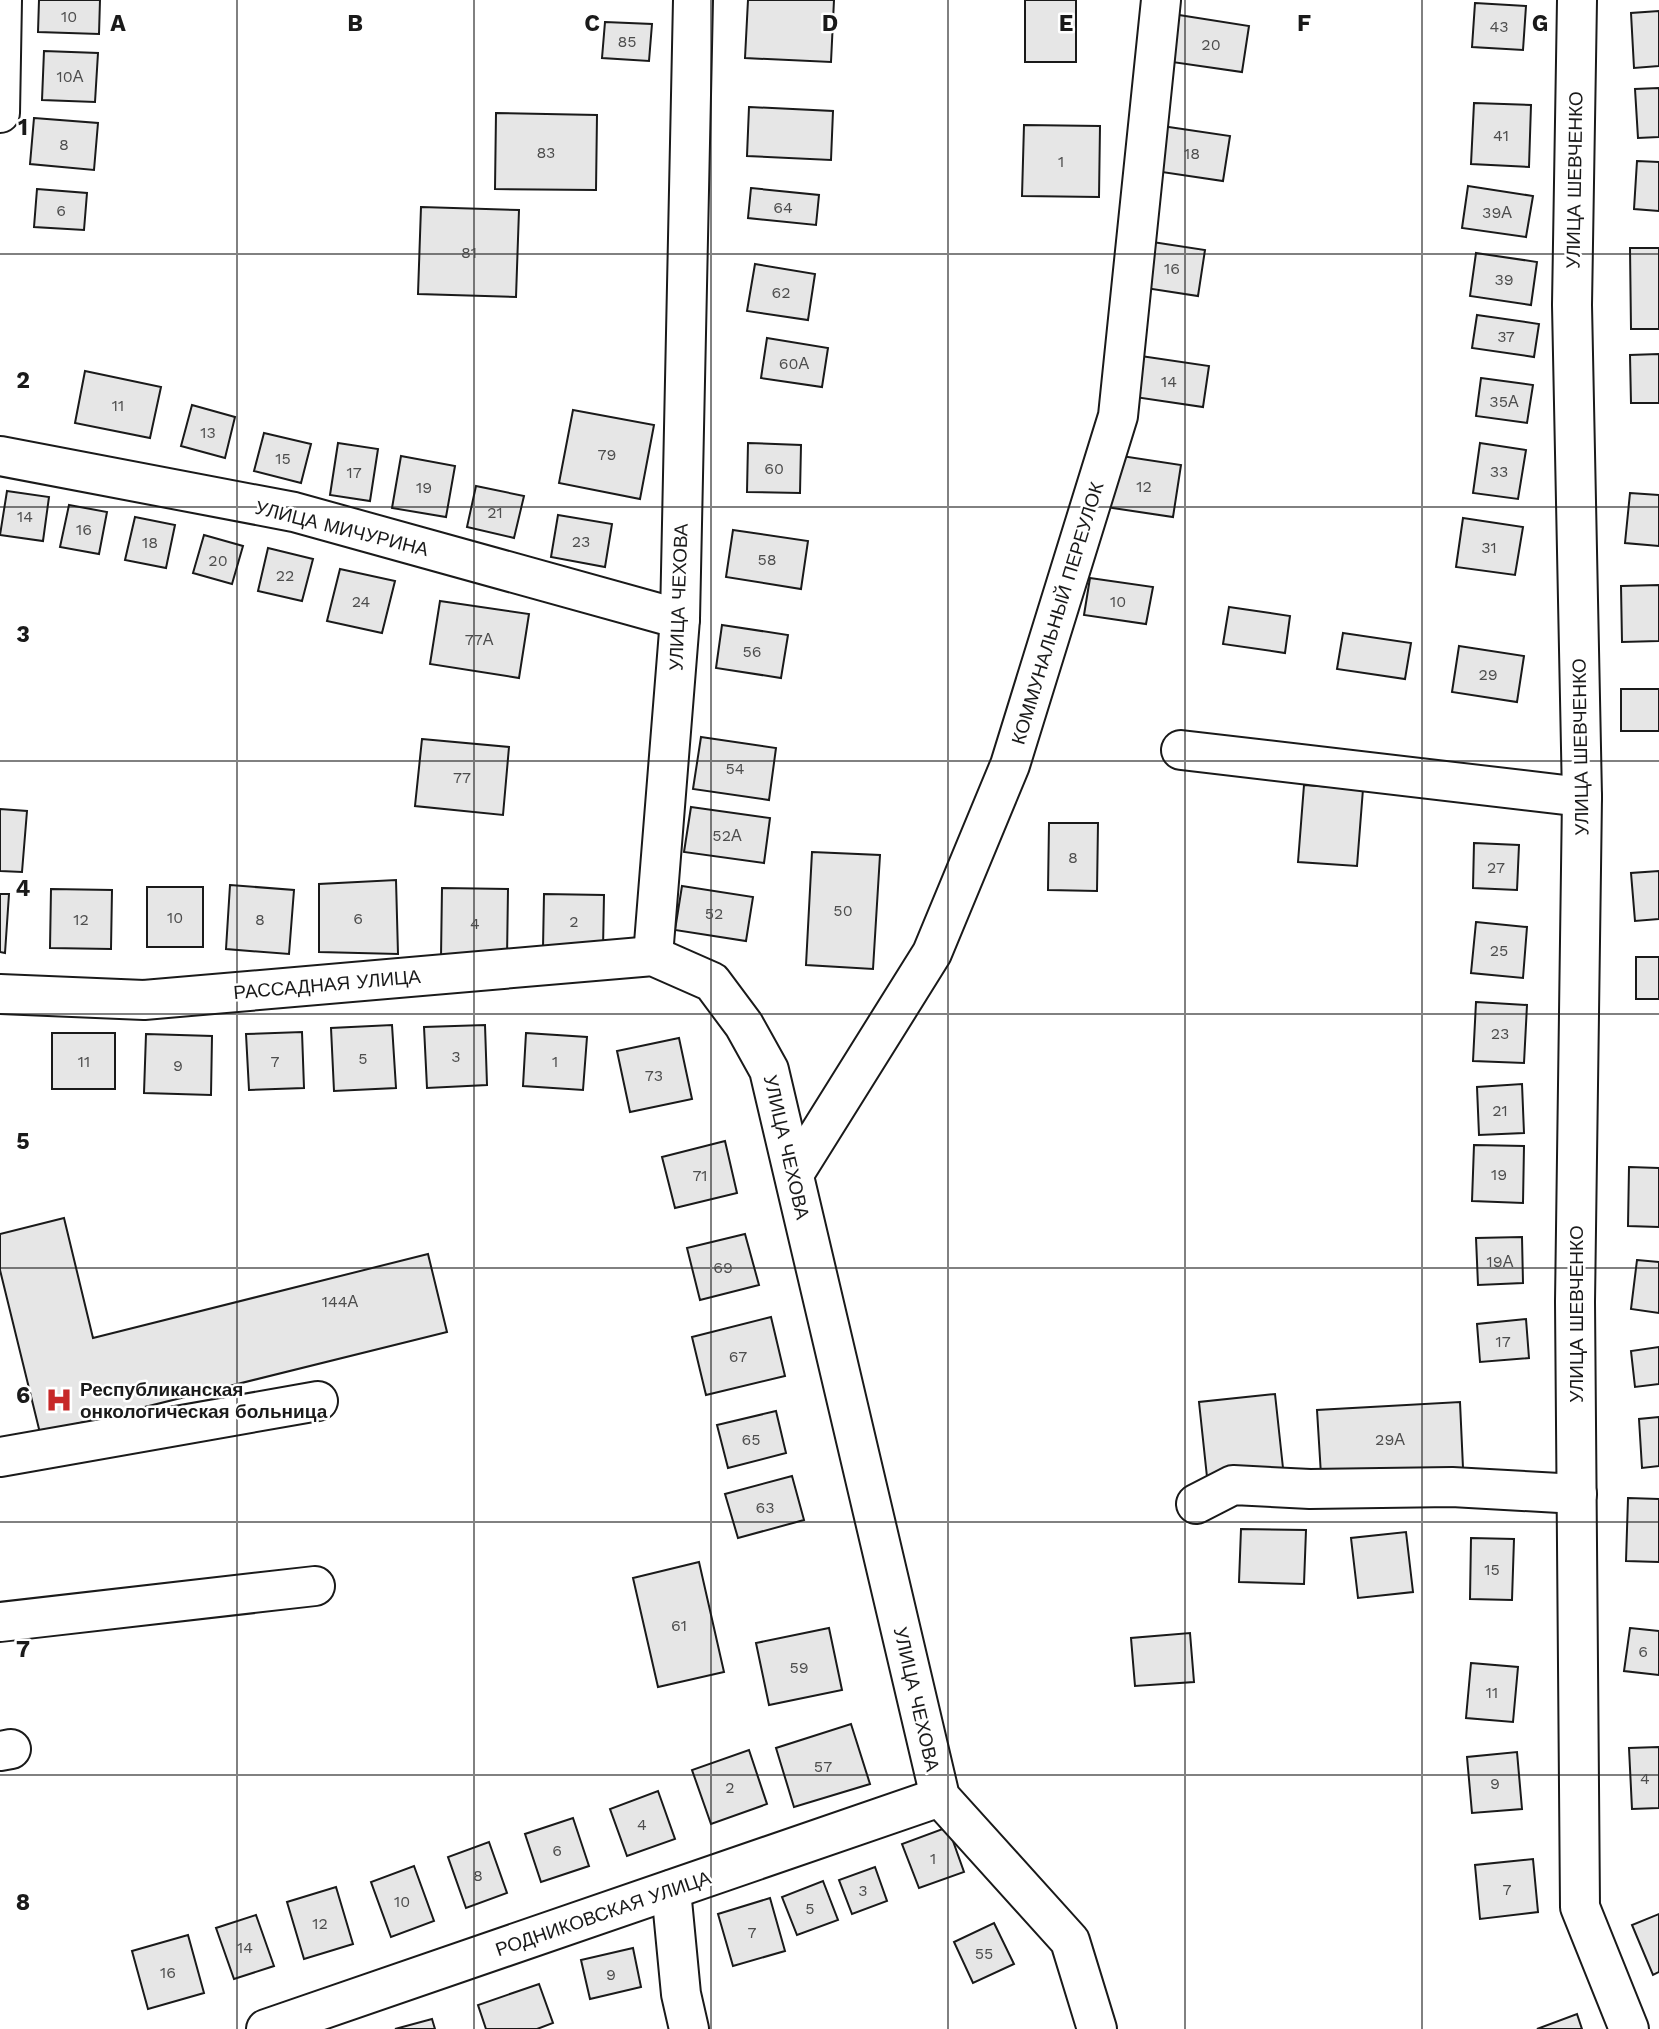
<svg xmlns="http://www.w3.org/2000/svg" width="1659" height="2029" viewBox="0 0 1659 2029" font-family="'Work Sans',sans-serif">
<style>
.building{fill:#e6e6e6;stroke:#1a1a1a;stroke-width:2}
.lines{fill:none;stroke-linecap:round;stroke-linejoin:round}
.minor-casing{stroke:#1a1a1a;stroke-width:42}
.minor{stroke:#fff;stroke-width:38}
.grid{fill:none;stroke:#1a1a1a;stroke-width:2;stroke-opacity:0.55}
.labels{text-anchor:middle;stroke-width:5;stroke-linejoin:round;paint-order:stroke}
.number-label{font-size:16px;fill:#4d4d4d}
.street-label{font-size:19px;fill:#1a1a1a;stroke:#fff}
.poi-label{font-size:19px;font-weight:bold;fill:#1a1a1a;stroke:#fff;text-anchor:start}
.grid-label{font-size:23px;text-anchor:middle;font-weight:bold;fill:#1a1a1a;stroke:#fff;stroke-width:5;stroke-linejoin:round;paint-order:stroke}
</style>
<rect width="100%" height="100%" fill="#fff"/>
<g class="building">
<polygon points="39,0 100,0 99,34 38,32"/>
<polygon points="748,0 834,0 831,62 745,58"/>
<rect x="1025" y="0" width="51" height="62"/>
<polygon points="1475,3 1526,6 1523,50 1472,47"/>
<polygon points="1659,11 1659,66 1634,68 1631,13"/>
<polygon points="1179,15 1249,26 1242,72 1172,62"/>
<polygon points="605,22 652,24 649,61 602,58"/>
<polygon points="44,51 98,53 95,102 42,100"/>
<polygon points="1659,88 1659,137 1638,138 1635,89"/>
<polygon points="1474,103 1531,105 1529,167 1471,164"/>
<polygon points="749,107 833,111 831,160 747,156"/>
<polygon points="496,113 597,115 596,190 495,189"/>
<polygon points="34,118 98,123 94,170 30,164"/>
<polygon points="1024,125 1100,126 1099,197 1022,196"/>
<polygon points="1162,126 1230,136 1223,181 1155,171"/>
<polygon points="1637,161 1659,162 1659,211 1634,209"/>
<polygon points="1468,186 1533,196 1526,237 1462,228"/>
<polygon points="751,188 819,195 816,225 748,218"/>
<polygon points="37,189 87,193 84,230 34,227"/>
<polygon points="421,207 519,210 516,297 418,294"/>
<polygon points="1146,241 1205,250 1198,296 1139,287"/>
<polygon points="1630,248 1659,248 1659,329 1631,329"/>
<polygon points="1476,253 1537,262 1531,305 1470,296"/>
<polygon points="755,264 815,274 808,320 747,311"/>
<polygon points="1477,315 1539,324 1534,357 1472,348"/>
<polygon points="767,338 828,348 822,387 761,378"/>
<polygon points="1659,354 1659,403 1631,403 1630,355"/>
<polygon points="1134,355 1209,366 1203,407 1128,396"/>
<polygon points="85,371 161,387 150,438 75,423"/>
<polygon points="1481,378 1533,385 1527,423 1476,416"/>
<polygon points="192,405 235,417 225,458 181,446"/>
<polygon points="573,410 654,425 640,499 559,483"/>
<polygon points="264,433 311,444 301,483 254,471"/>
<polygon points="338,443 378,449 370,501 330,495"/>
<polygon points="748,443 801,445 800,493 747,492"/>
<polygon points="1480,443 1526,450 1518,499 1473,493"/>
<polygon points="1115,455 1181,465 1173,517 1106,507"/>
<polygon points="401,456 455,466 446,517 392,508"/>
<polygon points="476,486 524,496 514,538 467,527"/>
<polygon points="7,491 49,497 43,541 0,535"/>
<polygon points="1630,493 1659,495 1659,546 1625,543"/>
<polygon points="69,505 107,512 99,554 60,547"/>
<polygon points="558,515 612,524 605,567 551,557"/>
<polygon points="135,517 175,525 166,568 125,560"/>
<polygon points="1463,518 1523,527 1515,575 1456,567"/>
<polygon points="733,530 808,541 801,589 726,577"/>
<polygon points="204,535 243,546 232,584 193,573"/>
<polygon points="268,548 313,559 302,601 258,591"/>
<polygon points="340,569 395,581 382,633 327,621"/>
<polygon points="1090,578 1153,587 1146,624 1084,615"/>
<polygon points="1659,585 1659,641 1622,642 1621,586"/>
<polygon points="440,601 529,614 519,678 430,664"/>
<polygon points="1229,607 1290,616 1285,653 1223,644"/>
<polygon points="722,625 788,635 781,678 716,668"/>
<polygon points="1343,633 1411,643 1405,679 1337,669"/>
<polygon points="1459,646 1524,656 1517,702 1452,692"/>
<rect x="1621" y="689" width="38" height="42"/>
<polygon points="701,737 776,748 769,800 693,789"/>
<polygon points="422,739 509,747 503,815 415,806"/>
<polygon points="1304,785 1363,789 1357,866 1298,862"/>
<polygon points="691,807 770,818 764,863 684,852"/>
<polygon points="0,809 27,811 22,872 0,871"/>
<polygon points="1049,823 1098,823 1097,891 1048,890"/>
<polygon points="1474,843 1519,845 1517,890 1473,888"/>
<polygon points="812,852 880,855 873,969 806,965"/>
<polygon points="1659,871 1659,919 1635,921 1631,873"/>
<polygon points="396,880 398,954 319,952 319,884"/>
<polygon points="230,885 294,890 289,954 226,949"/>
<polygon points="682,886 753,897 746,941 675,930"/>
<rect x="147" y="887" width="56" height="60"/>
<polygon points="442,888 508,889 507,958 441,957"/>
<polygon points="51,889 112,890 111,949 50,948"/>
<polygon points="0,894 9,894 5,953 0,952"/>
<polygon points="544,894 604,895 603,949 543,948"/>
<polygon points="1476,922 1527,927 1523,978 1471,973"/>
<rect x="1636" y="957" width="23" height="42"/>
<polygon points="1476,1002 1527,1005 1524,1063 1473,1061"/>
<polygon points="392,1025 396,1088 334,1091 331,1028"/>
<polygon points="485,1025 487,1085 427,1088 424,1027"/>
<polygon points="302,1032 304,1088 249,1090 246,1034"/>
<rect x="52" y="1033" width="63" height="56"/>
<polygon points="526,1033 587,1037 583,1090 523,1086"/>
<polygon points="146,1034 212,1036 211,1095 144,1093"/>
<polygon points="679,1038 692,1099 630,1112 617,1051"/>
<polygon points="1522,1084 1524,1133 1479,1135 1477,1087"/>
<polygon points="725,1141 737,1193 675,1208 662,1157"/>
<polygon points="1474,1145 1524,1146 1523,1203 1472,1201"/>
<polygon points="1629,1167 1659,1168 1659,1227 1628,1226"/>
<polygon points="64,1218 93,1338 428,1254 447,1332 40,1433 0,1270 0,1234"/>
<polygon points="745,1234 759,1285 700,1300 687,1248"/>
<polygon points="1522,1237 1523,1283 1478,1285 1476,1238"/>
<polygon points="1637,1260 1659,1262 1659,1313 1631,1309"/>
<polygon points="771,1317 785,1376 706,1395 692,1337"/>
<polygon points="1526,1319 1529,1358 1480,1362 1477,1324"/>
<polygon points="1659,1347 1659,1384 1635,1387 1631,1351"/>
<polygon points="1275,1394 1283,1468 1207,1477 1199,1402"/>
<polygon points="1460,1402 1463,1468 1321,1475 1317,1410"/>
<polygon points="776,1411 786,1453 728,1468 717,1425"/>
<polygon points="1659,1417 1659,1466 1642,1468 1639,1419"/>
<polygon points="792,1476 804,1520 738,1538 725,1494"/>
<polygon points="1628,1498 1659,1499 1659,1562 1626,1561"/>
<polygon points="1241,1529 1306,1530 1304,1584 1239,1582"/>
<polygon points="1406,1532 1413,1592 1358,1598 1351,1538"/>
<polygon points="1471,1538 1514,1539 1512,1600 1470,1599"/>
<polygon points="699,1562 724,1672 658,1687 633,1578"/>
<polygon points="829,1628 842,1690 769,1705 756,1643"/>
<polygon points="1630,1628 1659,1631 1659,1675 1624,1671"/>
<polygon points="1190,1633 1194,1682 1135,1686 1131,1638"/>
<polygon points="1471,1663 1518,1667 1513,1722 1466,1718"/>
<polygon points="851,1724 870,1784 794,1807 776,1748"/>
<polygon points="1659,1747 1659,1808 1632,1809 1629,1748"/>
<polygon points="749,1750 767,1804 711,1824 692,1770"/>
<polygon points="1517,1752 1522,1809 1472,1813 1467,1757"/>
<polygon points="658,1791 675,1839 627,1856 610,1809"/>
<polygon points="573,1818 589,1866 541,1882 525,1834"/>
<polygon points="948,1827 964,1872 919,1888 902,1844"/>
<polygon points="489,1842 507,1893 466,1908 448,1857"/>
<polygon points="1533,1859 1538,1912 1480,1919 1475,1865"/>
<polygon points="414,1866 434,1921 391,1937 371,1882"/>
<polygon points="875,1867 887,1901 852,1914 839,1880"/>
<polygon points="823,1881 838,1920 797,1935 782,1897"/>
<polygon points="336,1887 353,1944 304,1959 287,1902"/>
<polygon points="770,1898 785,1951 733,1966 718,1914"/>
<polygon points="1659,1914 1659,1972 1653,1975 1632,1925"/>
<polygon points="256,1915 274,1966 234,1979 216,1928"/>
<polygon points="994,1923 1014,1964 973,1983 954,1942"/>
<polygon points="188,1935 204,1993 148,2009 132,1951"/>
<polygon points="633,1948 641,1987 590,1999 581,1960"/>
<polygon points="539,1984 553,2023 537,2029 486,2029 478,2005"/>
<polygon points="1577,2014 1582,2029 1537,2029"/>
<polygon points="432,2019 435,2029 395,2029"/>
</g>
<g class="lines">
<defs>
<g id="minor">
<polyline points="1577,0 1572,305 1582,797 1575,1302 1580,1907 1629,2029"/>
<polyline points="0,113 2,0"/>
<polyline points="0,456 294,512 680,619"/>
<polyline points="1181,750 1582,797"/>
<polyline points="653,956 680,619 693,0"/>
<polyline points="0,994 144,1000 653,956 712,982 744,1025 769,1070 940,1797 1070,1941 1097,2029"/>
<polyline points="794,1174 932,953 1010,765 1118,416 1161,0"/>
<polyline points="0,1457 318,1401"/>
<polyline points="1196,1504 1233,1485 1310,1489 1452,1487 1577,1494"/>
<polyline points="0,1622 315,1586"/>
<polyline points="0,1751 11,1749"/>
<polyline points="671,1890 681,1994 689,2029"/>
<polyline points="266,2029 940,1797"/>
</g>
</defs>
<use href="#minor" class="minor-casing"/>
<use href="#minor" class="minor"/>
</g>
<path class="grid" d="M 237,0 L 237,2029M 474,0 L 474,2029M 711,0 L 711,2029M 948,0 L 948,2029M 1185,0 L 1185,2029M 1422,0 L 1422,2029M 0,254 L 1659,254M 0,507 L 1659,507M 0,761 L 1659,761M 0,1014 L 1659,1014M 0,1268 L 1659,1268M 0,1522 L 1659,1522M 0,1775 L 1659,1775"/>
<defs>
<symbol id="hospital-bare" viewBox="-9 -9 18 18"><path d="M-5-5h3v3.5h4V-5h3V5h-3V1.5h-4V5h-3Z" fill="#c62828" stroke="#fff" stroke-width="2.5" paint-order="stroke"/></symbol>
</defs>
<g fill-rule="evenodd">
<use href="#hospital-bare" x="40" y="1381" width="38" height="38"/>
</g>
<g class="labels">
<g class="number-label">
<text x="69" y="22">10</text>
<text x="1499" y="32">43</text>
<text x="627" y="47">85</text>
<text x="1211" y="50">20</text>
<text x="70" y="82">10А</text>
<text x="1501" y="141">41</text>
<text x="64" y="150">8</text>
<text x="546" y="158">83</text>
<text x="1192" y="159">18</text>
<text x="1061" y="167">1</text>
<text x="783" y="213">64</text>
<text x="61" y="216">6</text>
<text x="1497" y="218">39А</text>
<text x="469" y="258">81</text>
<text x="1172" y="274">16</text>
<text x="1504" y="285">39</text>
<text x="781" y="298">62</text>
<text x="1506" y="342">37</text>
<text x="794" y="369">60А</text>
<text x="1169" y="387">14</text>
<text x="1504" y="407">35А</text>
<text x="118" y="411">11</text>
<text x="208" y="438">13</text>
<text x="607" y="460">79</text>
<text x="283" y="464">15</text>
<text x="774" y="474">60</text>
<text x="1499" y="477">33</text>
<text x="354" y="478">17</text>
<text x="1144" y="492">12</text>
<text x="424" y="493">19</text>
<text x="495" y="518">21</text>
<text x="25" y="522">14</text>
<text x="84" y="535">16</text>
<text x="581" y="547">23</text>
<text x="150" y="548">18</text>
<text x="1489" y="553">31</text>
<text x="767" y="565">58</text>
<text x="218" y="566">20</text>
<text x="285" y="581">22</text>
<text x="361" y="607">24</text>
<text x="1118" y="607">10</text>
<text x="479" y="645">77А</text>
<text x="752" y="657">56</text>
<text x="1488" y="680">29</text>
<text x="735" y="774">54</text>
<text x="462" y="783">77</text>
<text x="727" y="841">52А</text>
<text x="1073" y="863">8</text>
<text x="1496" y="873">27</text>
<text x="843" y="916">50</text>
<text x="714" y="919">52</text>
<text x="175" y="923">10</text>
<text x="358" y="924">6</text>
<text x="81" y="925">12</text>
<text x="260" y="925">8</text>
<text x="574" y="927">2</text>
<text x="475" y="929">4</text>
<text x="1499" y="956">25</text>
<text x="1500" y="1039">23</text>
<text x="456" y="1062">3</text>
<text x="363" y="1064">5</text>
<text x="84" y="1067">11</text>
<text x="275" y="1067">7</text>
<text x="555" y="1067">1</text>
<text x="178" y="1071">9</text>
<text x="654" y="1081">73</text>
<text x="1500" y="1116">21</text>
<text x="1499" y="1180">19</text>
<text x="700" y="1181">71</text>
<text x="1500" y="1267">19А</text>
<text x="723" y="1273">69</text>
<text x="340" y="1307">144А</text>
<text x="1503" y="1347">17</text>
<text x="738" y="1362">67</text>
<text x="751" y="1445">65</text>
<text x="1390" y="1445">29А</text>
<text x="765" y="1513">63</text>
<text x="1492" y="1575">15</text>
<text x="679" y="1631">61</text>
<text x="1643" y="1657">6</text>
<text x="799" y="1673">59</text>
<text x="1492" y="1698">11</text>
<text x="823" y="1772">57</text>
<text x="1645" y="1784">4</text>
<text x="1495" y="1789">9</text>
<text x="730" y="1793">2</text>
<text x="642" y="1830">4</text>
<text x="557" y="1856">6</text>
<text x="933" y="1864">1</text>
<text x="478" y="1881">8</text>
<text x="1507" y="1895">7</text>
<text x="863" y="1896">3</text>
<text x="402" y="1907">10</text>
<text x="810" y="1914">5</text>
<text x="320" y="1929">12</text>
<text x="752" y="1938">7</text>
<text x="245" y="1953">14</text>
<text x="984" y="1959">55</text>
<text x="168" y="1978">16</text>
<text x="611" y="1980">9</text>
</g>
<g class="street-label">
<text transform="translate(1574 180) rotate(-89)" y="7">УЛИЦА ШЕВЧЕНКО</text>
<text transform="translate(342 528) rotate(14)" y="7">УЛИЦА МИЧУРИНА</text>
<text transform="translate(678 597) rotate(-88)" y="7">УЛИЦА ЧЕХОВА</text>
<text transform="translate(1057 613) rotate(-73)" y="7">КОММУНАЛЬНЫЙ ПЕРЕУЛОК</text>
<text transform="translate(1580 747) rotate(-91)" y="7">УЛИЦА ШЕВЧЕНКО</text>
<text transform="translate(327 984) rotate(-5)" y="7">РАССАДНАЯ УЛИЦА</text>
<text transform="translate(787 1147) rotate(77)" y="7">УЛИЦА ЧЕХОВА</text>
<text transform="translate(1576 1314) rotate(-90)" y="7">УЛИЦА ШЕВЧЕНКО</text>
<text transform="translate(917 1699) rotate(77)" y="7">УЛИЦА ЧЕХОВА</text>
<text transform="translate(603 1913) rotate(-19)" y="7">РОДНИКОВСКАЯ УЛИЦА</text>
</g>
<g class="poi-label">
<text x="80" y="1396">Республиканская<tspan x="80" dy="22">онкологическая больница</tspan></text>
</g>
</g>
<g class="grid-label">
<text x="118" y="31">A</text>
<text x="355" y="31">B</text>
<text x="592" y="31">C</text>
<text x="830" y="31">D</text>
<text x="1066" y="31">E</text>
<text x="1304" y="31">F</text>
<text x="1540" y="31">G</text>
<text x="23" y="135">1</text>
<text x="23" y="388">2</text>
<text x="23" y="642">3</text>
<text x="23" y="896">4</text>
<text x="23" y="1149">5</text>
<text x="23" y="1403">6</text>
<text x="23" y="1657">7</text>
<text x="23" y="1910">8</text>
</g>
</svg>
